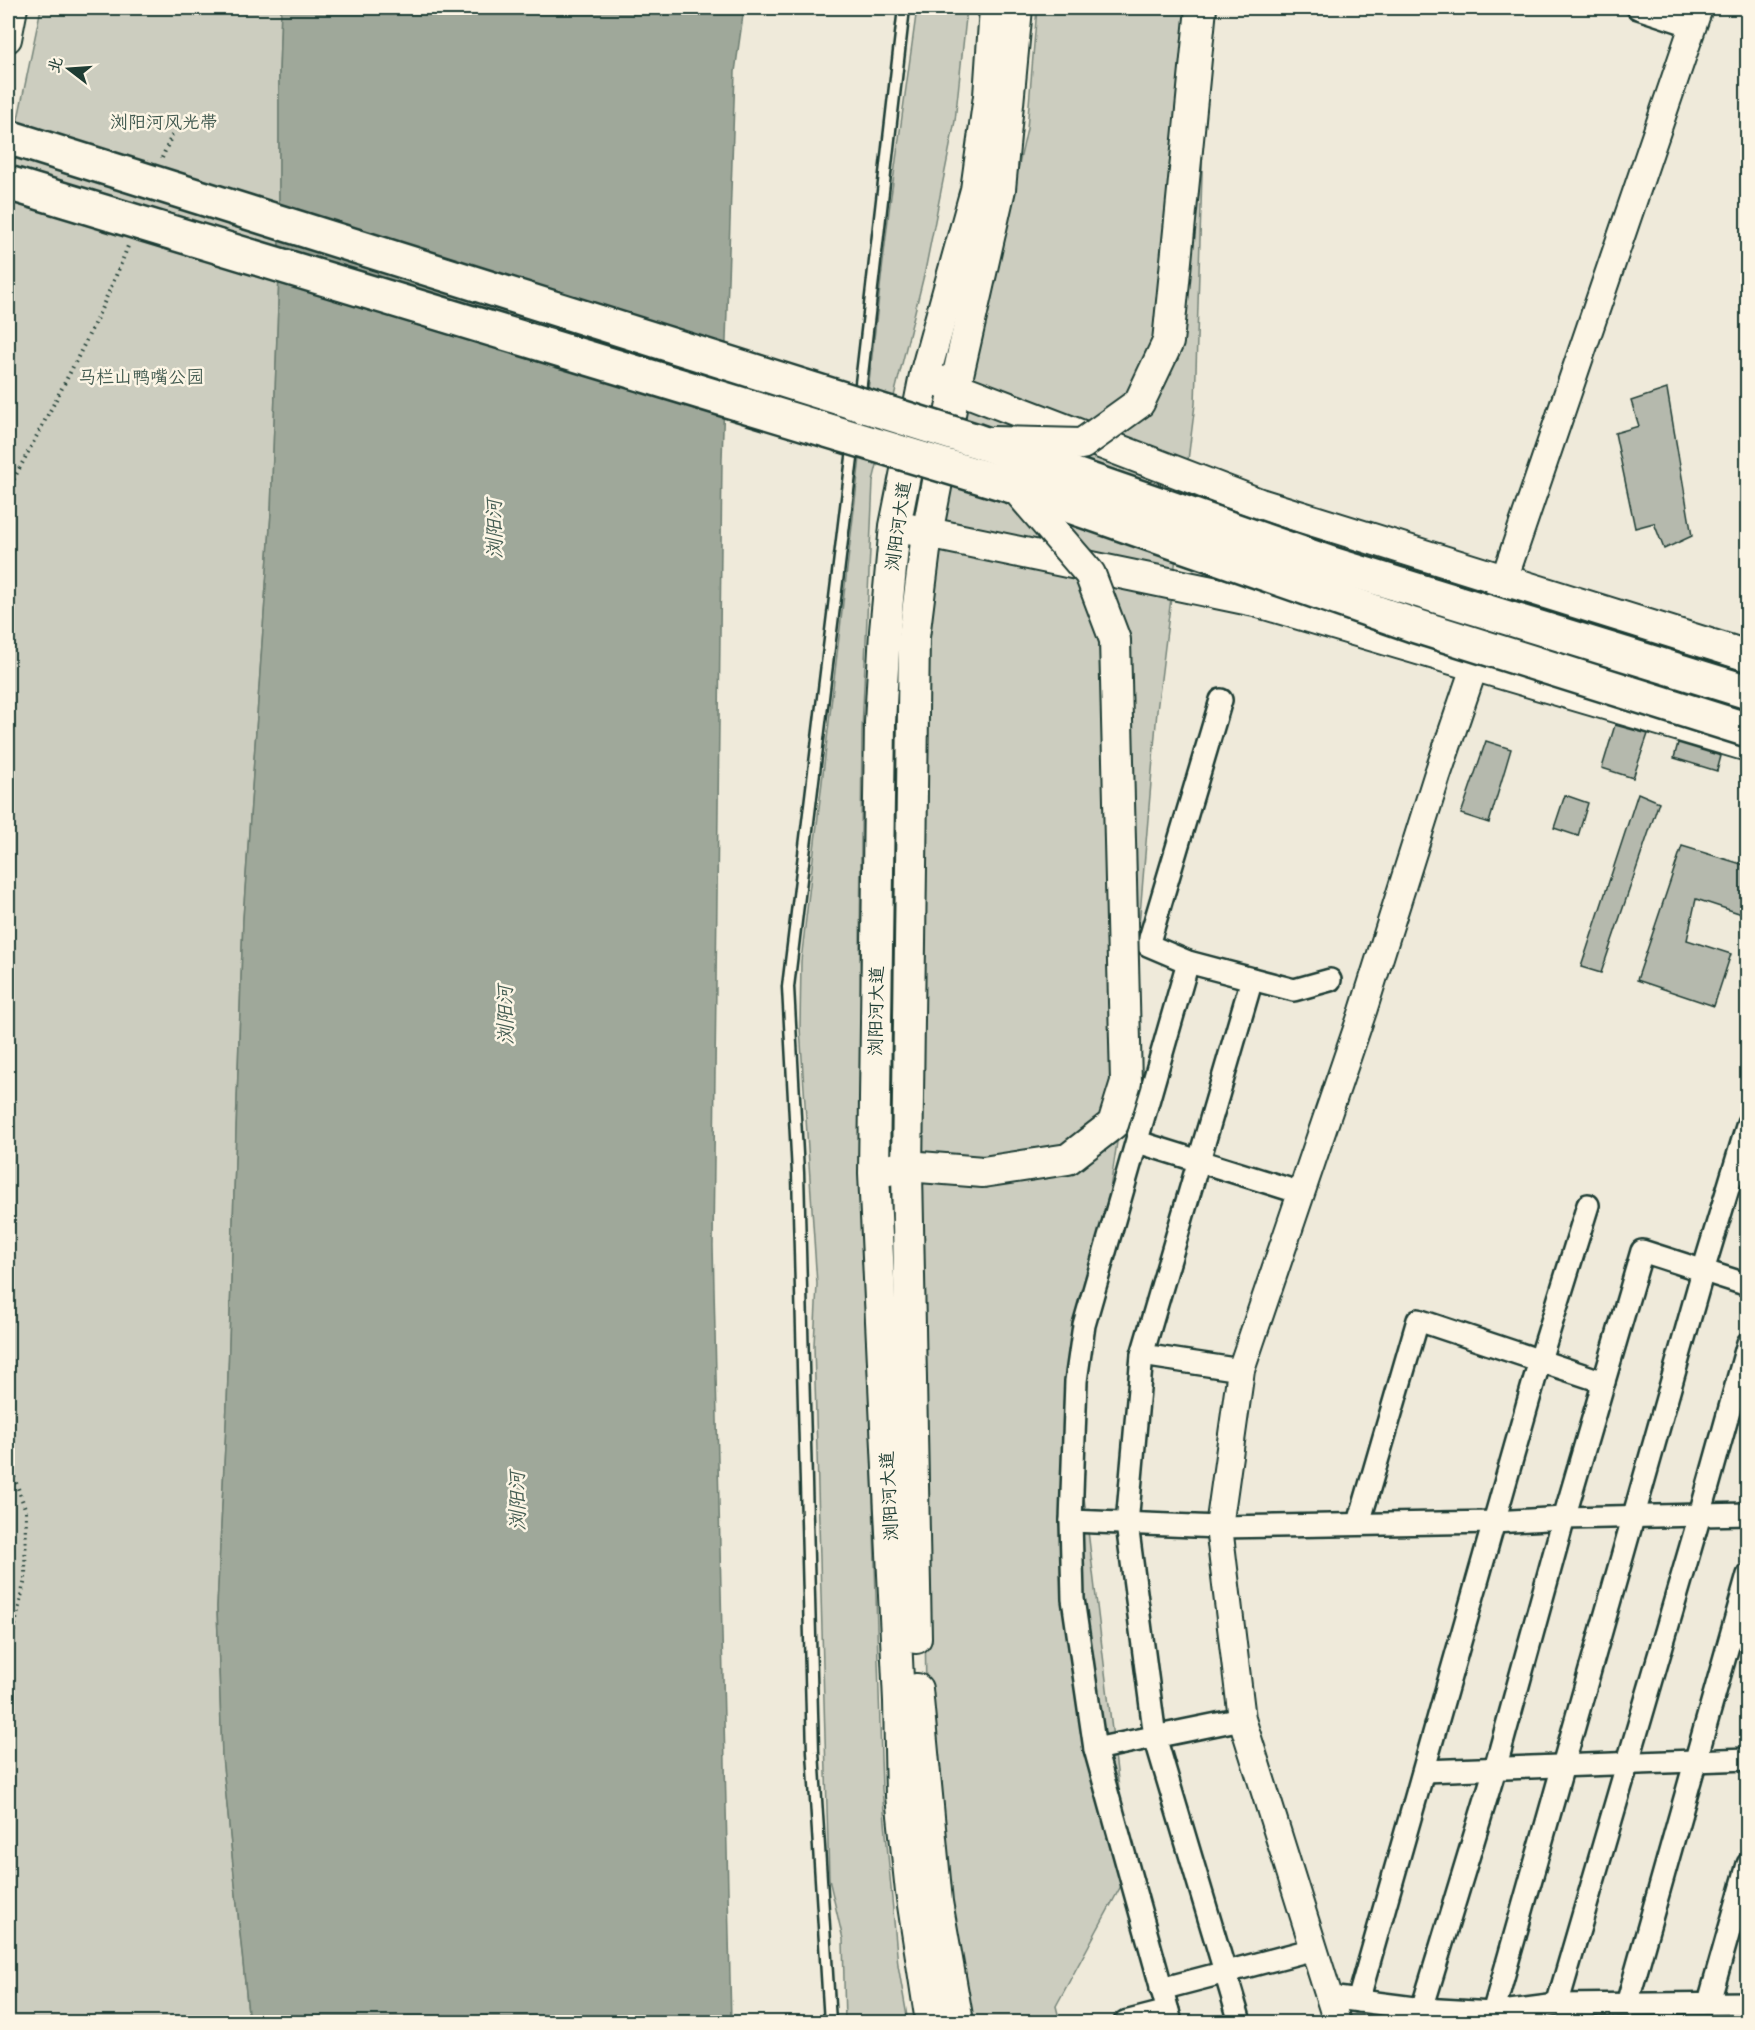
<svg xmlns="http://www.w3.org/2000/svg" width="1755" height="2030" viewBox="0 0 1755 2030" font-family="'Balsamiq Sans','LXGW WenKai TC',sans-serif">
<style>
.green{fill:#cccdbf;stroke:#76857a;stroke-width:1.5}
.water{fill:#9fa89a;stroke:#6c7d71;stroke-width:1.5}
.building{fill:#b5b9ad;stroke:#1f3d34;stroke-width:1.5}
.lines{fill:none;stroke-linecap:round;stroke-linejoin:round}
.service-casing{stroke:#1f3d34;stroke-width:15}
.minor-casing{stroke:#1f3d34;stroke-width:26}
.tertiary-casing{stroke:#1f3d34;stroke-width:30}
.secondary-casing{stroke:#1f3d34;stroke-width:34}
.path{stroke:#1f3d34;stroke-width:4;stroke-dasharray:1.5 4.5;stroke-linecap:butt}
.service{stroke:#fcf5e5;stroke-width:10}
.minor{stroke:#fcf5e5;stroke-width:21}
.tertiary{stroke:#fcf5e5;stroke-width:26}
.secondary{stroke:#fcf5e5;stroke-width:30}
.secondary-bridge-casing{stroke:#1f3d34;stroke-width:34;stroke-linecap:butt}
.trunk-bridge-casing{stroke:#1f3d34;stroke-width:38;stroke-linecap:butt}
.secondary-bridge{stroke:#fcf5e5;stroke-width:30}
.trunk-bridge{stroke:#fcf5e5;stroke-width:33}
.labels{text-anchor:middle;stroke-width:5;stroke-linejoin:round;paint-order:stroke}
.park-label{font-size:18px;fill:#425a50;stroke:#fcf5e5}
.street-label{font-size:18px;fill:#1f3d34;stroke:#fcf5e5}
.water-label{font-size:20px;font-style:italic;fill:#455d53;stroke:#fcf5e5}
</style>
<rect width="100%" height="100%" fill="#efeada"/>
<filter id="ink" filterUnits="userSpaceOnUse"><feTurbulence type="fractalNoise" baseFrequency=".0167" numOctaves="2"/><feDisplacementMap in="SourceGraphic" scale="12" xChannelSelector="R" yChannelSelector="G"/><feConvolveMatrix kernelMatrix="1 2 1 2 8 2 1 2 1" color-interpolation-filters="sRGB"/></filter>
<g filter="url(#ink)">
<g class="green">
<polygon points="41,8 281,8 279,74 279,275 271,513 243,919 227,1405 217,1607 222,1756 249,2022 8,2022 8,167"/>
<polygon points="917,8 967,8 955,121 925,271 873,481 862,731 860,952 870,1403 882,1789 898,1965 908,2022 845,2022 843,1939 829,1879 814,1345 817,1284 800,1028 801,961 889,211"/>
<polygon points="1037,8 1207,8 1195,404 1157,711 1126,1082 1075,1423 1129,1871 1056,2006 1060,2022 972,2022 927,1788 914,637 1027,129"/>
</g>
<polygon class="water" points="281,8 744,8 735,72 722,459 713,1246 731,2022 249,2022 222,1756 217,1607 227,1405 243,919 271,513 279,275 279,74"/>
<g class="building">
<polygon points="1667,389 1692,536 1664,549 1654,523 1635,528 1615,433 1639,426 1631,401"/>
<polygon points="1615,725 1648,734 1633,778 1602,768"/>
<polygon points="1486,741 1511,749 1489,823 1461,814"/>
<polygon points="1678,743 1721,756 1717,771 1674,758"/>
<polygon points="1638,793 1659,802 1601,973 1581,967"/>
<polygon points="1565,795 1588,803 1578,836 1554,828"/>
<polygon points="1682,846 1748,866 1748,898 1742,914 1696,899 1687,940 1731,954 1714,1006 1637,980"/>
</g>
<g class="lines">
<defs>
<g id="service">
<polyline points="859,401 904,8"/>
<polyline points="830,2022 813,1752 798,1173 788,987 854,441"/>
</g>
<g id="minor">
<polyline points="1638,8 1693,26"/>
<polyline points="1221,700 1148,945 1188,962 1294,990 1330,980"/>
<polyline points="1138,1142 1301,1193"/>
<polyline points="1142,1355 1241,1370"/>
<polyline points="1071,1521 1219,1527 1494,1522 1564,1518 1748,1514"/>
<polyline points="1359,1523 1418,1320 1604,1382"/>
<polyline points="1095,1749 1242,1719"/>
<polyline points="1424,1771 1748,1759"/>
<polyline points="1161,1989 1314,1949"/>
<polyline points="1329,1997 1422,2009 1493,2013 1557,2005 1748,2003"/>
<polyline points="1358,2001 1540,1360 1588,1205"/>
<polyline points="1709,2002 1748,1864"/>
<polyline points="1627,2004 1748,1575"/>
<polyline points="1557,2005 1700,1515 1748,1343"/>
<polyline points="1422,2009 1495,1769 1564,1518 1642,1251 1748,1285"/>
<polyline points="1493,2013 1703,1271 1748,1123"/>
<polyline points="1125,2022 1168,2011"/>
<polyline points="1171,2022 1095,1749 1073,1599 1071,1521 1076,1381 1084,1325 1188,962"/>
<polyline points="1240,2022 1155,1737 1127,1524 1142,1355 1252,979"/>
</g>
<g id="tertiary">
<polyline points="8,39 14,8"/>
<polyline points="1337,2022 1242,1719 1219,1527 1241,1370 1363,1011 1437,776 1699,8"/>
</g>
<g id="secondary">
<polyline points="939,381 1260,504 1748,656"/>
<polyline points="909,529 1255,601 1748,746"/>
<polyline points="888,1170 907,1166 983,1172"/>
<polyline points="916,1638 907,1172 914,637 927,534 955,388 1000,189 1017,8"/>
<polyline points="917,1689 937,1902 958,2022"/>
<polyline points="931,2022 911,1892 901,1796 899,1701 874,1173 880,723 885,631 895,526 925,375 976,190 989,96 995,8"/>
</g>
</defs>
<use href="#service" class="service-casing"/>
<use href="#minor" class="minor-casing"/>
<use href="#tertiary" class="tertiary-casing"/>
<use href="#secondary" class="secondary-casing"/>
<g class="path">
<polyline points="162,158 172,135"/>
<path d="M 8,490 C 50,410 95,331 128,246"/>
<polyline points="8,1460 26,1511 25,1579 8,1657"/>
</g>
<use href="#service" class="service"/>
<use href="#minor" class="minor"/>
<use href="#tertiary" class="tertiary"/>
<use href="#secondary" class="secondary"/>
<defs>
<g id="secondary-bridge">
<polyline points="992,442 1082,444 1139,403 1168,342 1201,8"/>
<polyline points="983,1172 1068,1159 1113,1124 1126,1082 1115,640 1090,574 1015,487"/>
</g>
<g id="trunk-bridge">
<polyline points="8,137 977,441 1332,564 1748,692"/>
<polyline points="8,183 1015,487 1413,625 1748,730"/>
</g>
</defs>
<use href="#secondary-bridge" class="secondary-bridge-casing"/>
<use href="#trunk-bridge" class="trunk-bridge-casing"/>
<use href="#secondary-bridge" class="secondary-bridge"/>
<use href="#trunk-bridge" class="trunk-bridge"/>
</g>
</g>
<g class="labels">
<g class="park-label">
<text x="164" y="128">浏阳河风光带</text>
<text x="141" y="383">马栏山鸭嘴公园</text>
</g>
<g class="street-label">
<text transform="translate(898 526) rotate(-82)" y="6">浏阳河大道</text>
<text transform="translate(876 1011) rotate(-89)" y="6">浏阳河大道</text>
<text transform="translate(889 1496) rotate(-93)" y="6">浏阳河大道</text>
</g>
<g class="water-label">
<text transform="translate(494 529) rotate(-91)" y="7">浏阳河</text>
<text transform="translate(505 1015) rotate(-91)" y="7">浏阳河</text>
<text transform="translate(517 1501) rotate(-91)" y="7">浏阳河</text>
</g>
</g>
<rect width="1755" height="2030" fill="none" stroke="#fcf5e5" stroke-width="30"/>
<rect x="15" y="15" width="1725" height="2000" fill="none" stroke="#1f3d34" stroke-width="2" filter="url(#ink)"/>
<g transform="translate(69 69) rotate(287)" stroke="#fcf5e5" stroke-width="4.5" paint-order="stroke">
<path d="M0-4.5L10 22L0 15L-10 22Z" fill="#1f3d34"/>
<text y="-9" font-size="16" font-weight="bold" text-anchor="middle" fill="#1f3d34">北</text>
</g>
</svg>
